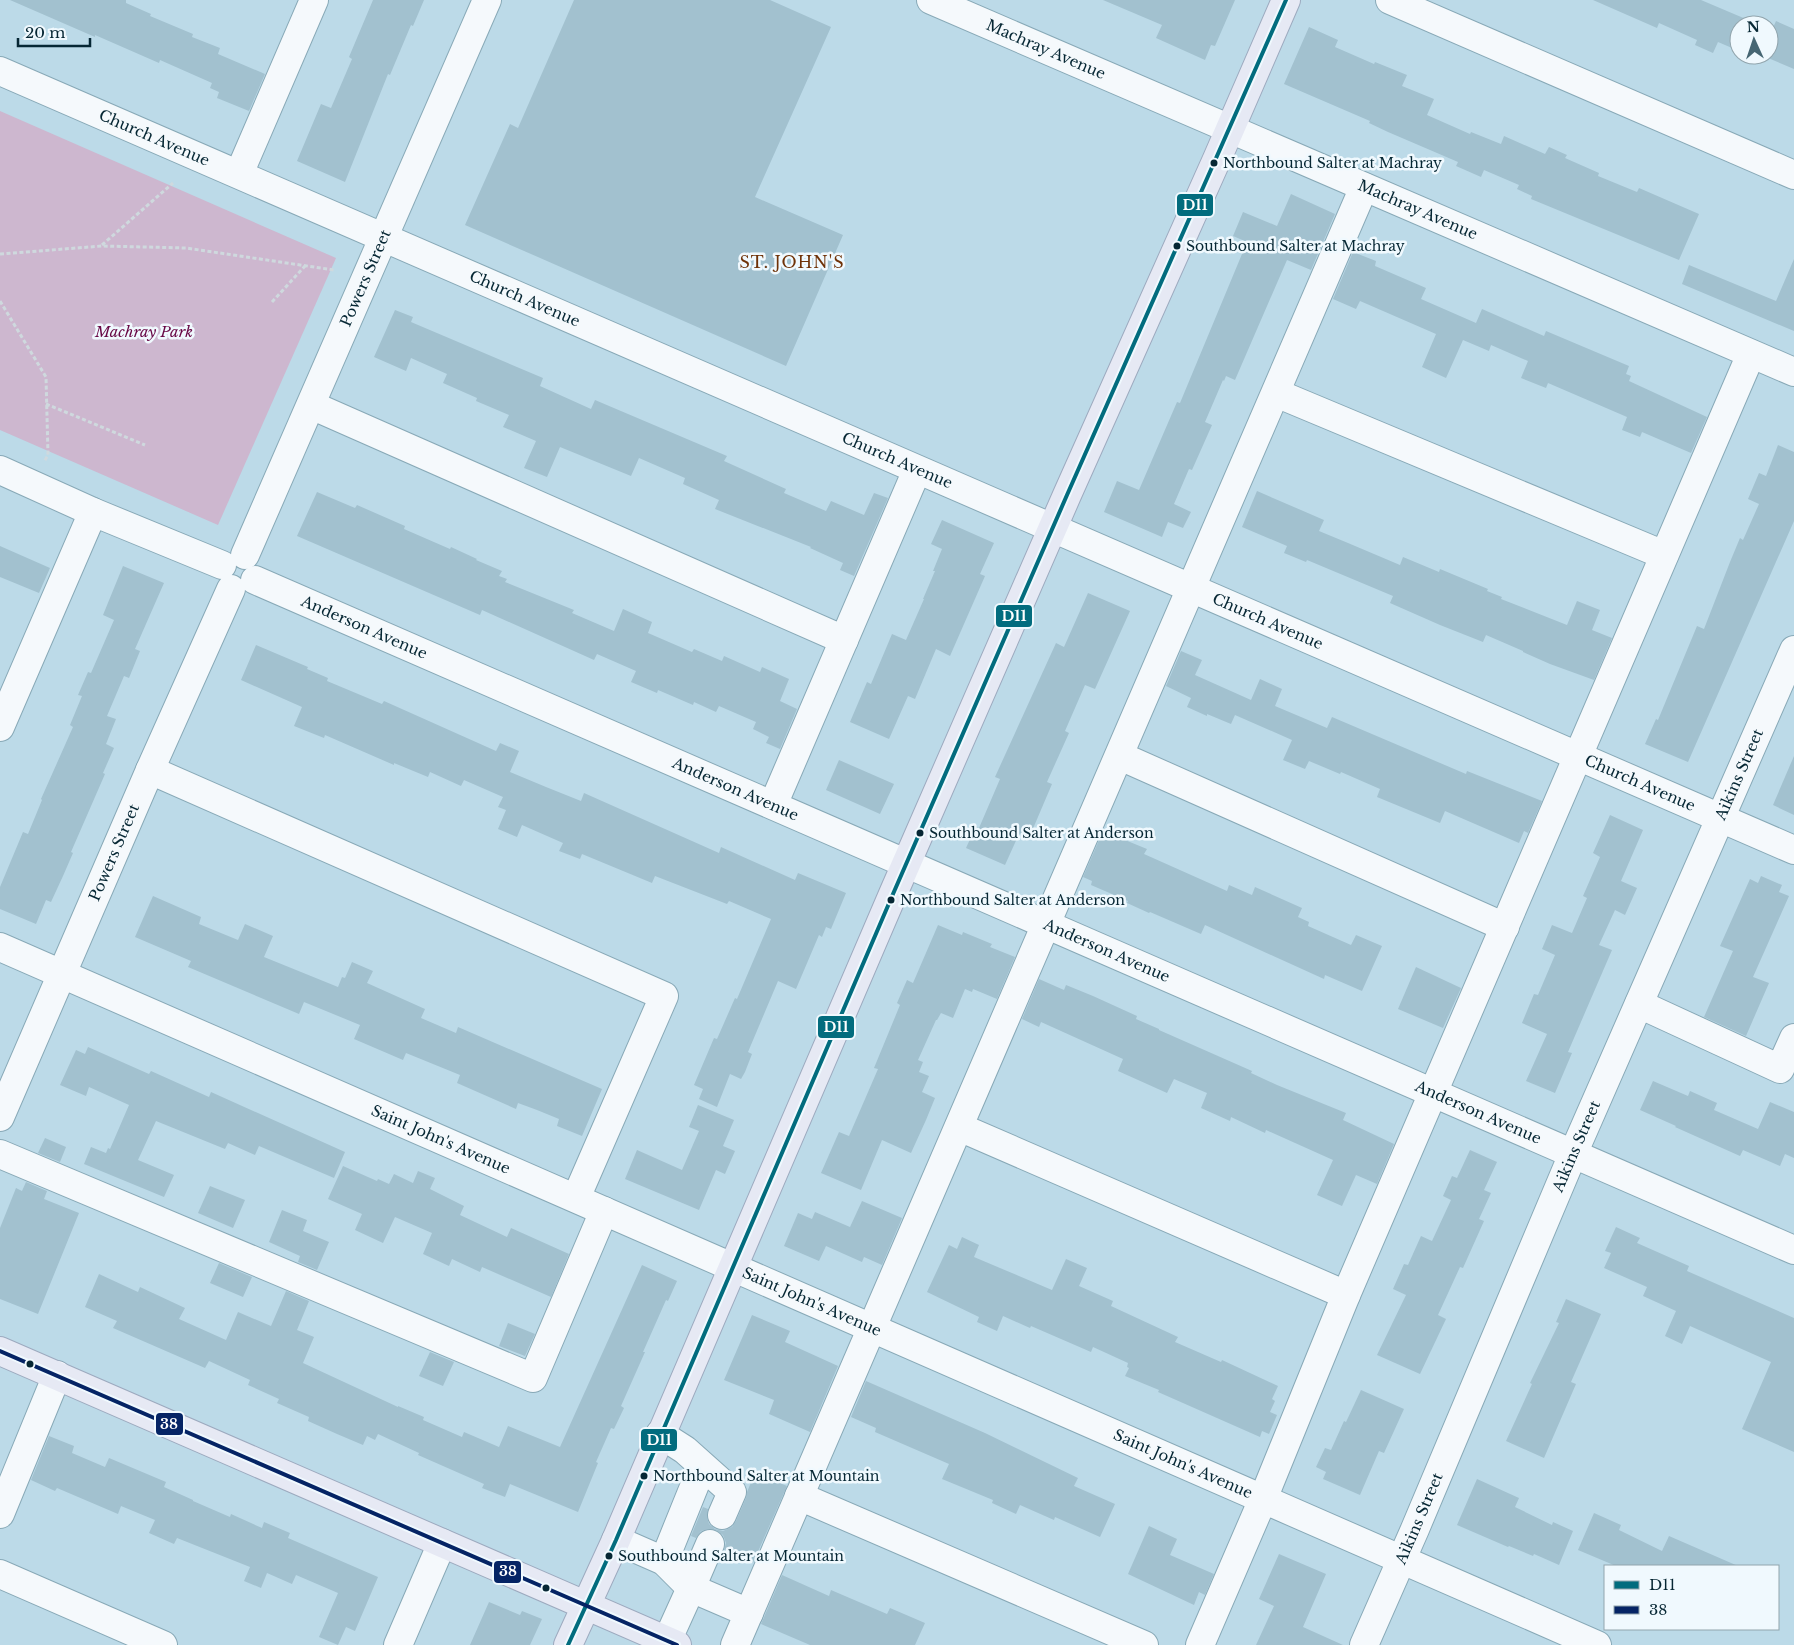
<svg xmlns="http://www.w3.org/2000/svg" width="1794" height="1645" viewBox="0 0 1794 1645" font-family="'Libre Baskerville',serif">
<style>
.green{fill:#cdb7cf}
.building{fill:#a2c1cf}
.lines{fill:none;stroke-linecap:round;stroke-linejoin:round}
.minor-casing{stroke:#88a9b7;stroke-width:30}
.major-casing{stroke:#9daabf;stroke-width:30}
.path{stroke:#cfd9de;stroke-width:3;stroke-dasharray:4 2.5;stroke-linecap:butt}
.minor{stroke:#f5f9fc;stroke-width:28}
.major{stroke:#e6e9f4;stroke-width:28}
.bus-1-casing{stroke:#f0f9fe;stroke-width:8}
.bus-2-casing{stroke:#f0f9fe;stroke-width:8}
.bus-1{stroke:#026c7e;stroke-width:4}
.bus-2{stroke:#052465;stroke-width:4}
.bus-dot{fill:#062734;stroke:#f0f9fe;stroke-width:2}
.labels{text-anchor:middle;stroke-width:5;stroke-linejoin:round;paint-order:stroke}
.bus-label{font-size:14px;fill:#062734;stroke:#f0f9fe;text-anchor:start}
.street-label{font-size:15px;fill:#062734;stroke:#f0f9fe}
.park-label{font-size:15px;font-style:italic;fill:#680745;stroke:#f0f9fe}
.neighbourhood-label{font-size:16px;letter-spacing:1px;fill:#6f3207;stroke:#f0f9fe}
.line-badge{stroke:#f0f9fe;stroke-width:2}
.badge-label{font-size:14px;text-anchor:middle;font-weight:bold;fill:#fff}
</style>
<rect width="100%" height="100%" fill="#bcdae8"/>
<polygon class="green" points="0,111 336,258 218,525 0,430"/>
<g class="building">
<polygon points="10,0 126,0 126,3 151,14 150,16 193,34 192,37 220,48 218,54 265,74 249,111 217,98 219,92 210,88 212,83 160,60 159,63 95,35 95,37"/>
<polygon points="373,0 424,0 413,26 411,25 390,75 388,74 345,182 297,161 321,104 331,108 352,59 349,57"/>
<polygon points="574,0 770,0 831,27 755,197 843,235 786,366 465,225 510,124 518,128"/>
<polygon points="1103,0 1235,0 1215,46 1211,45 1205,60 1156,38 1162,25"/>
<polygon points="1593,0 1701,0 1760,25 1739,25 1739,51 1718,42 1713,53 1695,45 1697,40 1659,23 1657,28"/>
<polygon points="1776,21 1794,29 1794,69 1761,55 1769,55 1769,29 1772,30"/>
<polygon points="1309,27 1338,40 1335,47 1374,64 1375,62 1407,75 1402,86 1434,99 1427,115 1470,134 1471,132 1501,144 1504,136 1545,154 1549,147 1567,155 1565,158 1599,173 1598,176 1637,192 1639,188 1699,214 1679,260 1531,199 1532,196 1517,189 1519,185 1484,170 1481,177 1456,166 1458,162 1388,132 1369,123 1370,121 1284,84"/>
<polygon points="1291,194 1335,214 1311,270 1287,260 1235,380 1226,376 1224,381 1223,380 1205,422 1212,425 1192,470 1189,469 1174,504 1191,512 1183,528 1168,522 1162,537 1104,512 1117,481 1139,490 1177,402 1180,403 1247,242 1233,236 1243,212 1277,226"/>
<polygon points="1353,252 1376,261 1375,266 1426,288 1421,299 1476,323 1482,309 1544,336 1546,331 1629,366 1626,374 1631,376 1629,381 1707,417 1691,453 1642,432 1640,437 1622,430 1627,417 1548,383 1546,388 1521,378 1528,361 1491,345 1489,351 1463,340 1446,378 1422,367 1436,334 1360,301 1356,309 1333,299"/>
<polygon points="1794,259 1794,331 1682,284 1689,265 1776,301"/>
<polygon points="395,310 413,317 411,322 543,378 540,386 591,409 595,400 727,456 724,461 786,489 784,493 826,511 831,501 864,515 874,493 888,498 854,576 840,570 843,563 810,548 811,547 715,509 719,500 683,484 685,478 639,458 631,476 560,447 547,477 524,468 536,441 503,427 509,415 476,401 477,398 443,383 447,374 411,358 406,371 374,357"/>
<polygon points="1778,445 1794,452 1794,521 1688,762 1645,744 1656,719 1658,720 1697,626 1704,629 1730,562 1740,538 1743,540 1759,504 1748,499 1759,473 1766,476"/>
<polygon points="1257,491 1324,520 1319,531 1348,543 1400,565 1403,557 1439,572 1440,569 1488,589 1487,591 1502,597 1501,599 1567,625 1577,601 1600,610 1592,630 1612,638 1594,680 1550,664 1523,652 1523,651 1486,635 1483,642 1440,625 1390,603 1393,596 1307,560 1306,562 1284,553 1287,546 1242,527"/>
<polygon points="317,492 355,508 357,505 405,526 404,529 450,549 451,547 477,559 476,560 502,571 499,576 507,579 505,582 574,610 572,613 614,631 623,609 652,622 648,633 692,652 694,649 722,661 724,656 760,672 762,667 789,679 780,701 797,709 780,749 766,743 769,737 753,729 756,722 719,706 716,712 694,702 693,705 658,690 657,693 631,682 636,671 597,654 594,660 482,610 480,615 297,536"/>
<polygon points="942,520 994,543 980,574 985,576 950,656 936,649 915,699 908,696 889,739 850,722 867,682 871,684 892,634 906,640 924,599 923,599 935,571 933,571 942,549 931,544"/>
<polygon points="0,546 50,568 39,593 0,577"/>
<polygon points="123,566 164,583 135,649 140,651 129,678 124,676 107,716 116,719 106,744 114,748 103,773 105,774 71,852 73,853 63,876 51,902 46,900 36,924 0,909 0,887 23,832 28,834 42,800 41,799 73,727 70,725 82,696 78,695 88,672 91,673 114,620 103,615"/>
<polygon points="1088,593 1130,611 1095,689 1085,685 1065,731 1069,733 1047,782 1052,784 1029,838 1019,834 1005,865 966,848 976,826 979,828 1000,779 995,777 1056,643 1064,647"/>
<polygon points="256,645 308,667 307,669 328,678 327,681 382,704 384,701 496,751 500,743 519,751 510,772 546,787 581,801 584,793 719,853 721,847 795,880 798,873 846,893 831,929 826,927 822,937 819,935 796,989 778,981 748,1052 752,1054 745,1072 741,1079 730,1074 717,1107 699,1099 703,1089 694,1085 714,1038 717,1039 735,998 737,999 771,919 729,901 727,904 655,876 652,883 582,854 580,859 559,851 563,843 522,825 517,837 498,829 506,810 498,807 503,797 464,780 461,786 430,772 428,777 394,763 394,765 325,735 324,738 294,726 302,707 241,680"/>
<polygon points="1181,651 1202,660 1195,675 1251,700 1260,679 1282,689 1275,706 1327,728 1332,717 1466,774 1467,771 1542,801 1528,833 1524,831 1519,843 1445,811 1440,823 1377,797 1380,789 1341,772 1340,774 1309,761 1305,769 1283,760 1292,740 1235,715 1231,724 1207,714 1207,716 1187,707 1191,698 1166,686"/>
<polygon points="1794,756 1794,815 1773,805"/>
<polygon points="839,760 894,784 880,814 826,790"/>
<polygon points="1610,815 1643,830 1621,881 1637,888 1625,915 1615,910 1599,945 1612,950 1568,1052 1572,1053 1555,1093 1526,1081 1547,1034 1522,1023 1534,994 1538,995 1555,955 1542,949 1552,925 1572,933 1587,898 1583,896 1600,857 1593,853"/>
<polygon points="1103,831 1147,849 1144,854 1227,891 1229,885 1252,895 1255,887 1302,908 1298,917 1309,922 1308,926 1351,945 1356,935 1382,946 1362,991 1325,975 1324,979 1205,925 1201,934 1150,912 1149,913 1127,903 1128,901 1091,885 1092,881 1083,877"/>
<polygon points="1761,876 1782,885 1779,892 1789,896 1753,977 1769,983 1746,1036 1704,1017 1733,951 1720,946 1750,879 1758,883"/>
<polygon points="153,896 201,917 199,924 238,940 245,924 273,936 264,957 338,987 342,977 345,978 352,962 373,971 367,983 425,1009 421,1018 456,1033 458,1027 602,1089 582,1136 557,1126 559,1119 537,1110 518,1103 516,1109 457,1083 460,1075 406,1053 403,1060 354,1039 360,1025 304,1002 299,1014 188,967 191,961 135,937"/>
<polygon points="938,925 962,935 963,932 992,944 990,947 1015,957 997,999 973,989 972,992 965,989 953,1018 941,1013 937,1020 936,1020 918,1060 923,1062 919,1072 929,1076 922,1092 935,1098 926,1120 911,1153 882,1140 861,1190 821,1173 839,1132 849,1136 878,1069 874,1068 900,1005 897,1003 907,980 913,983"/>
<polygon points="1416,967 1461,988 1443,1028 1398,1009"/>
<polygon points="1039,979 1064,990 1066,985 1093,996 1137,1016 1136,1019 1159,1029 1159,1030 1252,1071 1251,1073 1277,1085 1346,1113 1343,1120 1394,1144 1377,1184 1356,1175 1342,1206 1317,1195 1333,1160 1266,1130 1265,1133 1231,1117 1230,1121 1201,1108 1207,1093 1174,1079 1167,1093 1118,1071 1123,1059 1041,1022 1039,1027 1022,1019"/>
<polygon points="88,1047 149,1074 151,1071 209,1097 211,1092 345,1152 334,1178 259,1146 255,1155 228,1143 225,1149 156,1121 138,1160 174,1175 164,1197 84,1164 91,1147 106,1153 108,1148 110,1149 129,1105 89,1087 86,1096 60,1085 76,1050 85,1054"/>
<polygon points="1653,1081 1688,1096 1690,1091 1717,1103 1714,1110 1758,1129 1770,1102 1794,1112 1794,1158 1785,1154 1780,1166 1743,1150 1740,1156 1675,1127 1676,1126 1640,1110"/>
<polygon points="698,1105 734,1120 723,1146 735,1151 725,1174 716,1170 699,1210 625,1179 637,1150 682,1170 699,1131 689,1127"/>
<polygon points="45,1138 66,1147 60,1162 38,1153"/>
<polygon points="1470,1150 1497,1162 1484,1190 1491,1193 1479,1219 1484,1221 1463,1268 1460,1267 1438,1315 1446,1319 1420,1374 1377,1355 1406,1295 1393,1289 1404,1264 1408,1265 1421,1236 1432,1241 1451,1200 1443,1196 1452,1176 1457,1178"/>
<polygon points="343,1166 377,1181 378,1179 389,1184 394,1174 413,1183 418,1171 435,1178 430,1189 464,1206 460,1215 507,1237 511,1228 569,1254 551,1297 482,1267 480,1272 452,1259 449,1266 423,1254 432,1233 395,1217 383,1243 355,1230 362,1214 328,1199"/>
<polygon points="26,1182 47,1191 44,1199 79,1213 38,1314 0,1299 0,1228 16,1188 22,1191"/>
<polygon points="210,1186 245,1200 233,1228 198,1213"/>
<polygon points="862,1201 902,1218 882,1265 864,1257 862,1262 826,1246 819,1261 784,1246 798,1213 812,1219 815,1212 850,1227"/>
<polygon points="282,1210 307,1220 303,1231 329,1242 317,1270 298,1262 300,1256 269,1242"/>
<polygon points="1616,1227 1640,1238 1637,1243 1689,1266 1687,1271 1794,1318 1794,1452 1742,1429 1771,1362 1690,1326 1682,1344 1665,1336 1676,1311 1643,1296 1647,1287 1604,1268 1611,1253 1605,1251"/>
<polygon points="962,1237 979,1245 974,1257 1052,1290 1066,1259 1087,1268 1079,1286 1113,1301 1111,1306 1178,1337 1175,1342 1221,1362 1222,1360 1278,1386 1272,1399 1275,1401 1270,1412 1277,1415 1269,1434 1262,1431 1260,1437 1158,1392 1159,1390 1125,1376 1129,1368 1127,1367 1128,1363 1093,1347 1091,1352 1031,1326 1030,1328 1003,1316 997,1331 977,1322 979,1317 927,1292 949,1245 957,1249"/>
<polygon points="219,1263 252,1277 243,1297 210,1283"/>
<polygon points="642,1265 677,1281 668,1301 666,1300 643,1352 645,1352 621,1406 624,1408 614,1429 611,1428 596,1462 598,1463 578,1512 510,1484 505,1497 482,1488 484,1484 418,1455 419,1453 378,1434 375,1440 367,1436 363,1445 337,1434 308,1421 309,1417 277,1403 279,1399 248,1385 250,1380 209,1361 205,1368 113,1328 117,1321 85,1307 99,1274 138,1292 140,1287 185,1308 179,1319 226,1340 238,1312 271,1326 286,1291 309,1301 297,1330 314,1337 303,1363 398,1407 398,1406 424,1417 423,1420 462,1437 464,1432 499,1447 508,1426 560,1447"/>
<polygon points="1566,1299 1601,1314 1571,1382 1576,1384 1544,1458 1506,1441 1532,1384 1530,1383 1559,1323 1556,1322"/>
<polygon points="752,1315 790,1331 785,1342 838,1366 810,1432 769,1414 774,1400 724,1380"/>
<polygon points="508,1323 535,1334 525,1356 499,1346"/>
<polygon points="430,1352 454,1362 443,1386 419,1376"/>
<polygon points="866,1381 985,1433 1078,1478 1074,1486 1115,1504 1100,1537 1055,1517 1054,1520 1020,1505 1016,1514 992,1503 993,1500 942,1479 949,1464 875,1432 876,1428 851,1417"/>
<polygon points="1361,1390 1404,1409 1384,1453 1379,1451 1360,1495 1323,1479 1326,1472 1316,1467 1325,1448 1331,1450 1344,1421 1346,1422"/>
<polygon points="49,1436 74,1446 72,1453 105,1467 109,1458 166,1482 164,1487 193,1500 193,1501 230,1517 231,1514 262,1528 264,1522 290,1533 288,1538 378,1577 355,1631 346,1627 338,1645 319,1637 338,1593 296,1575 292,1584 267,1573 261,1588 244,1581 250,1567 177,1538 174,1544 149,1533 155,1520 121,1506 118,1514 57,1488 55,1491 31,1480"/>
<polygon points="755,1473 787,1486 753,1563 724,1550 726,1543 723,1535 716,1530 708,1529 701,1531 696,1538 691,1536 703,1507 708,1509 707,1517 709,1524 715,1529 723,1531 732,1527 736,1521 746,1498 747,1492"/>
<polygon points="1477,1479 1519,1498 1515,1507 1552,1525 1553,1522 1573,1531 1559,1565 1534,1554 1533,1556 1509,1546 1508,1547 1457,1525"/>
<polygon points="1594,1513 1621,1525 1619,1530 1662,1551 1669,1536 1738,1566 1616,1566 1578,1550"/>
<polygon points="1149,1526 1177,1539 1170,1555 1214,1574 1205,1595 1199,1592 1194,1605 1128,1574"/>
<polygon points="1279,1554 1326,1574 1303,1627 1343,1645 1256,1645 1274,1606 1259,1599"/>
<polygon points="782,1575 829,1596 831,1590 887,1614 890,1608 925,1623 915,1645 810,1645 761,1624"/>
<polygon points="489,1602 520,1615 522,1611 542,1619 530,1645 470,1645"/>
</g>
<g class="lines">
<defs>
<g id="minor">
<path id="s1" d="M 931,0 L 1794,372"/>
<polyline points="1390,0 1794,175"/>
<path id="s2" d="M 0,71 L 1794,850"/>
<polyline points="239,174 314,0"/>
<polyline points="1276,393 1664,555"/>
<polyline points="311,405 844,640"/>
<polyline points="0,470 93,512 222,565"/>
<path id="s3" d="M 245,555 L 487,0"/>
<path id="s4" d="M 255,580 L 1794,1250"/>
<polyline points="0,727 93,512"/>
<polyline points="1120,756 1505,927"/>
<polyline points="150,770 664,996 576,1198"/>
<polyline points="773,805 917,470"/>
<path id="s5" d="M 0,947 L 1597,1645"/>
<polyline points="1639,1004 1780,1069 1794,1038"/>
<path id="s6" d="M 0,1117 L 150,770 L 231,589"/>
<polyline points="959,1127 1346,1295"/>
<polyline points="0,1154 533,1378 604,1211"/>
<polyline points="660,1434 685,1450 732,1492 722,1515"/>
<polyline points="799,1496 1144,1645"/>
<polyline points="0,1514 57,1375"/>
<polyline points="616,1540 664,1561 691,1588 710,1544"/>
<polyline points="664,1561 702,1467"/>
<polyline points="0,1574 163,1645"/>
<polyline points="667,1641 691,1588 749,1613"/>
<polyline points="398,1645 442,1543"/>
<polyline points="735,1645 1364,187"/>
<polyline points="1200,1645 1263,1499 1346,1295 1751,354"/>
<path id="s7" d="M 1364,1645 L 1415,1529 L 1573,1154 L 1794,650"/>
</g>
<g id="major">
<polyline points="0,1351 677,1645"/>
<polyline points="568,1645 616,1540 893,894 1067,495 1217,159 1286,0"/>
</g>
</defs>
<use href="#minor" class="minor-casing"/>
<use href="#major" class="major-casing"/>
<g class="path">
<polyline points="102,245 173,183"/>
<polyline points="0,254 102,246 186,248 334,270"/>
<polyline points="0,301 46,377 48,455 44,462"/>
<polyline points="272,302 305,266"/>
<polyline points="46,404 145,445"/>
</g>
<use href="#minor" class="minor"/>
<use href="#major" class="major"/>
<defs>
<polyline id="bus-1" points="568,1645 616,1540 893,894 1067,495 1286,0"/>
<polyline id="bus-2" points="0,1351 677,1645"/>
</defs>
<use href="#bus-1" class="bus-1-casing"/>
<use href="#bus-2" class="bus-2-casing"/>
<use href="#bus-1" class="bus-1"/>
<use href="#bus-2" class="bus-2"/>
</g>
<g class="bus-dot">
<circle cx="1214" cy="163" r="4.5"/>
<circle cx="1177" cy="246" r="4.5"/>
<circle cx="920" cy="833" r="4.5"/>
<circle cx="891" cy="900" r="4.5"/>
<circle cx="30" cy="1364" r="4.5"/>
<circle cx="644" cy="1476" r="4.5"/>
<circle cx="609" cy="1556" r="4.5"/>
<circle cx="546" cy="1588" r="4.5"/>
</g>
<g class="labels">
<g class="bus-label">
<text x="1223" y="168">Northbound Salter at Machray</text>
<text x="1186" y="251">Southbound Salter at Machray</text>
<text x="929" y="838">Southbound Salter at Anderson</text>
<text x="900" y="905">Northbound Salter at Anderson</text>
<text x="653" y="1481">Northbound Salter at Mountain</text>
<text x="618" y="1561">Southbound Salter at Mountain</text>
</g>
<g class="street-label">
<text dy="5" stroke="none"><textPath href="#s1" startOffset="125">Machray Avenue</textPath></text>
<text dy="5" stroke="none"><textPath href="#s2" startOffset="168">Church Avenue</textPath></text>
<text dy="5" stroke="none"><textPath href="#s1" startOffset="530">Machray Avenue</textPath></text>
<text dy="5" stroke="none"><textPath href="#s3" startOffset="302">Powers Street</textPath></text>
<text dy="5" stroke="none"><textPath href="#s2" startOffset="572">Church Avenue</textPath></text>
<text dy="5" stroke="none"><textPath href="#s2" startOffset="978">Church Avenue</textPath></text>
<text dy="5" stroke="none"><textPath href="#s2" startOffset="1382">Church Avenue</textPath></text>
<text dy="5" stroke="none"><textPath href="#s4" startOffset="119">Anderson Avenue</textPath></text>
<text dy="5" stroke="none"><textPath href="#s7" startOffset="948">Aikins Street</textPath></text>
<text dy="5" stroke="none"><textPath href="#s2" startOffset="1788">Church Avenue</textPath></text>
<text dy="5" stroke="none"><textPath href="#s4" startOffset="524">Anderson Avenue</textPath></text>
<text dy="5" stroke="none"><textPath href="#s6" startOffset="288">Powers Street</textPath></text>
<text dy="5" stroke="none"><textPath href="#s4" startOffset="929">Anderson Avenue</textPath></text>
<text dy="5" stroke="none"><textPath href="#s4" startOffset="1334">Anderson Avenue</textPath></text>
<text dy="5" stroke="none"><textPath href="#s5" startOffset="481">Saint John's Avenue</textPath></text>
<text dy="5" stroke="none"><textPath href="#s7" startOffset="542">Aikins Street</textPath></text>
<text dy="5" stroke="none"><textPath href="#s5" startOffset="886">Saint John's Avenue</textPath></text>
<text dy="5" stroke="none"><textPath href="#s5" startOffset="1291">Saint John's Avenue</textPath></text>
<text dy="5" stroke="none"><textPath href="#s7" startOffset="138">Aikins Street</textPath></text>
</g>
<g class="park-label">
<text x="144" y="337">Machray Park</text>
</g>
<g class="neighbourhood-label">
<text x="792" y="268">ST. JOHN'S</text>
</g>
</g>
<g class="line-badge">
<rect x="1176" y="193" width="38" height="24" rx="5" fill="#026c7e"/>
<rect x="995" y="604" width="38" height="24" rx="5" fill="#026c7e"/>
<rect x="817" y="1015" width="38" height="24" rx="5" fill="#026c7e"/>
<rect x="155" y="1412" width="29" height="24" rx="5" fill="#052465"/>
<rect x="640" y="1428" width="38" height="24" rx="5" fill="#026c7e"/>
<rect x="493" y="1560" width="29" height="24" rx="5" fill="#052465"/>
</g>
<g class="badge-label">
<text x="1195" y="210">D11</text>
<text x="1014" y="621">D11</text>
<text x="836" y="1032">D11</text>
<text x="169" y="1429">38</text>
<text x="659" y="1445">D11</text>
<text x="508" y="1576">38</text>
</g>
<rect x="1604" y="1565" width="175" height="65" fill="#f0f9fe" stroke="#92a5ad"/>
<rect x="1614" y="1581" width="25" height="8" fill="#026c7e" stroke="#92a5ad"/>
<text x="1649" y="1590" font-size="15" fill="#062734">D11</text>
<rect x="1614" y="1606" width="25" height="8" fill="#052465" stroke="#92a5ad"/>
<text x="1649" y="1615" font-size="15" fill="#062734">38</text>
<g transform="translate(1754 40) rotate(357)"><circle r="24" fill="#f0f9fe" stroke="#92a5ad"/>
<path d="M0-4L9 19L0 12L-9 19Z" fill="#466673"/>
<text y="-8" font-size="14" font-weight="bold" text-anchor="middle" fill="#062734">N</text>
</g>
<path d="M18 38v8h72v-8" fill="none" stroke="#062734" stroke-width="2.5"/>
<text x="25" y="38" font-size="15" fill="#062734" stroke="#f0f9fe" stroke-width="4" paint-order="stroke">20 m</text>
</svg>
